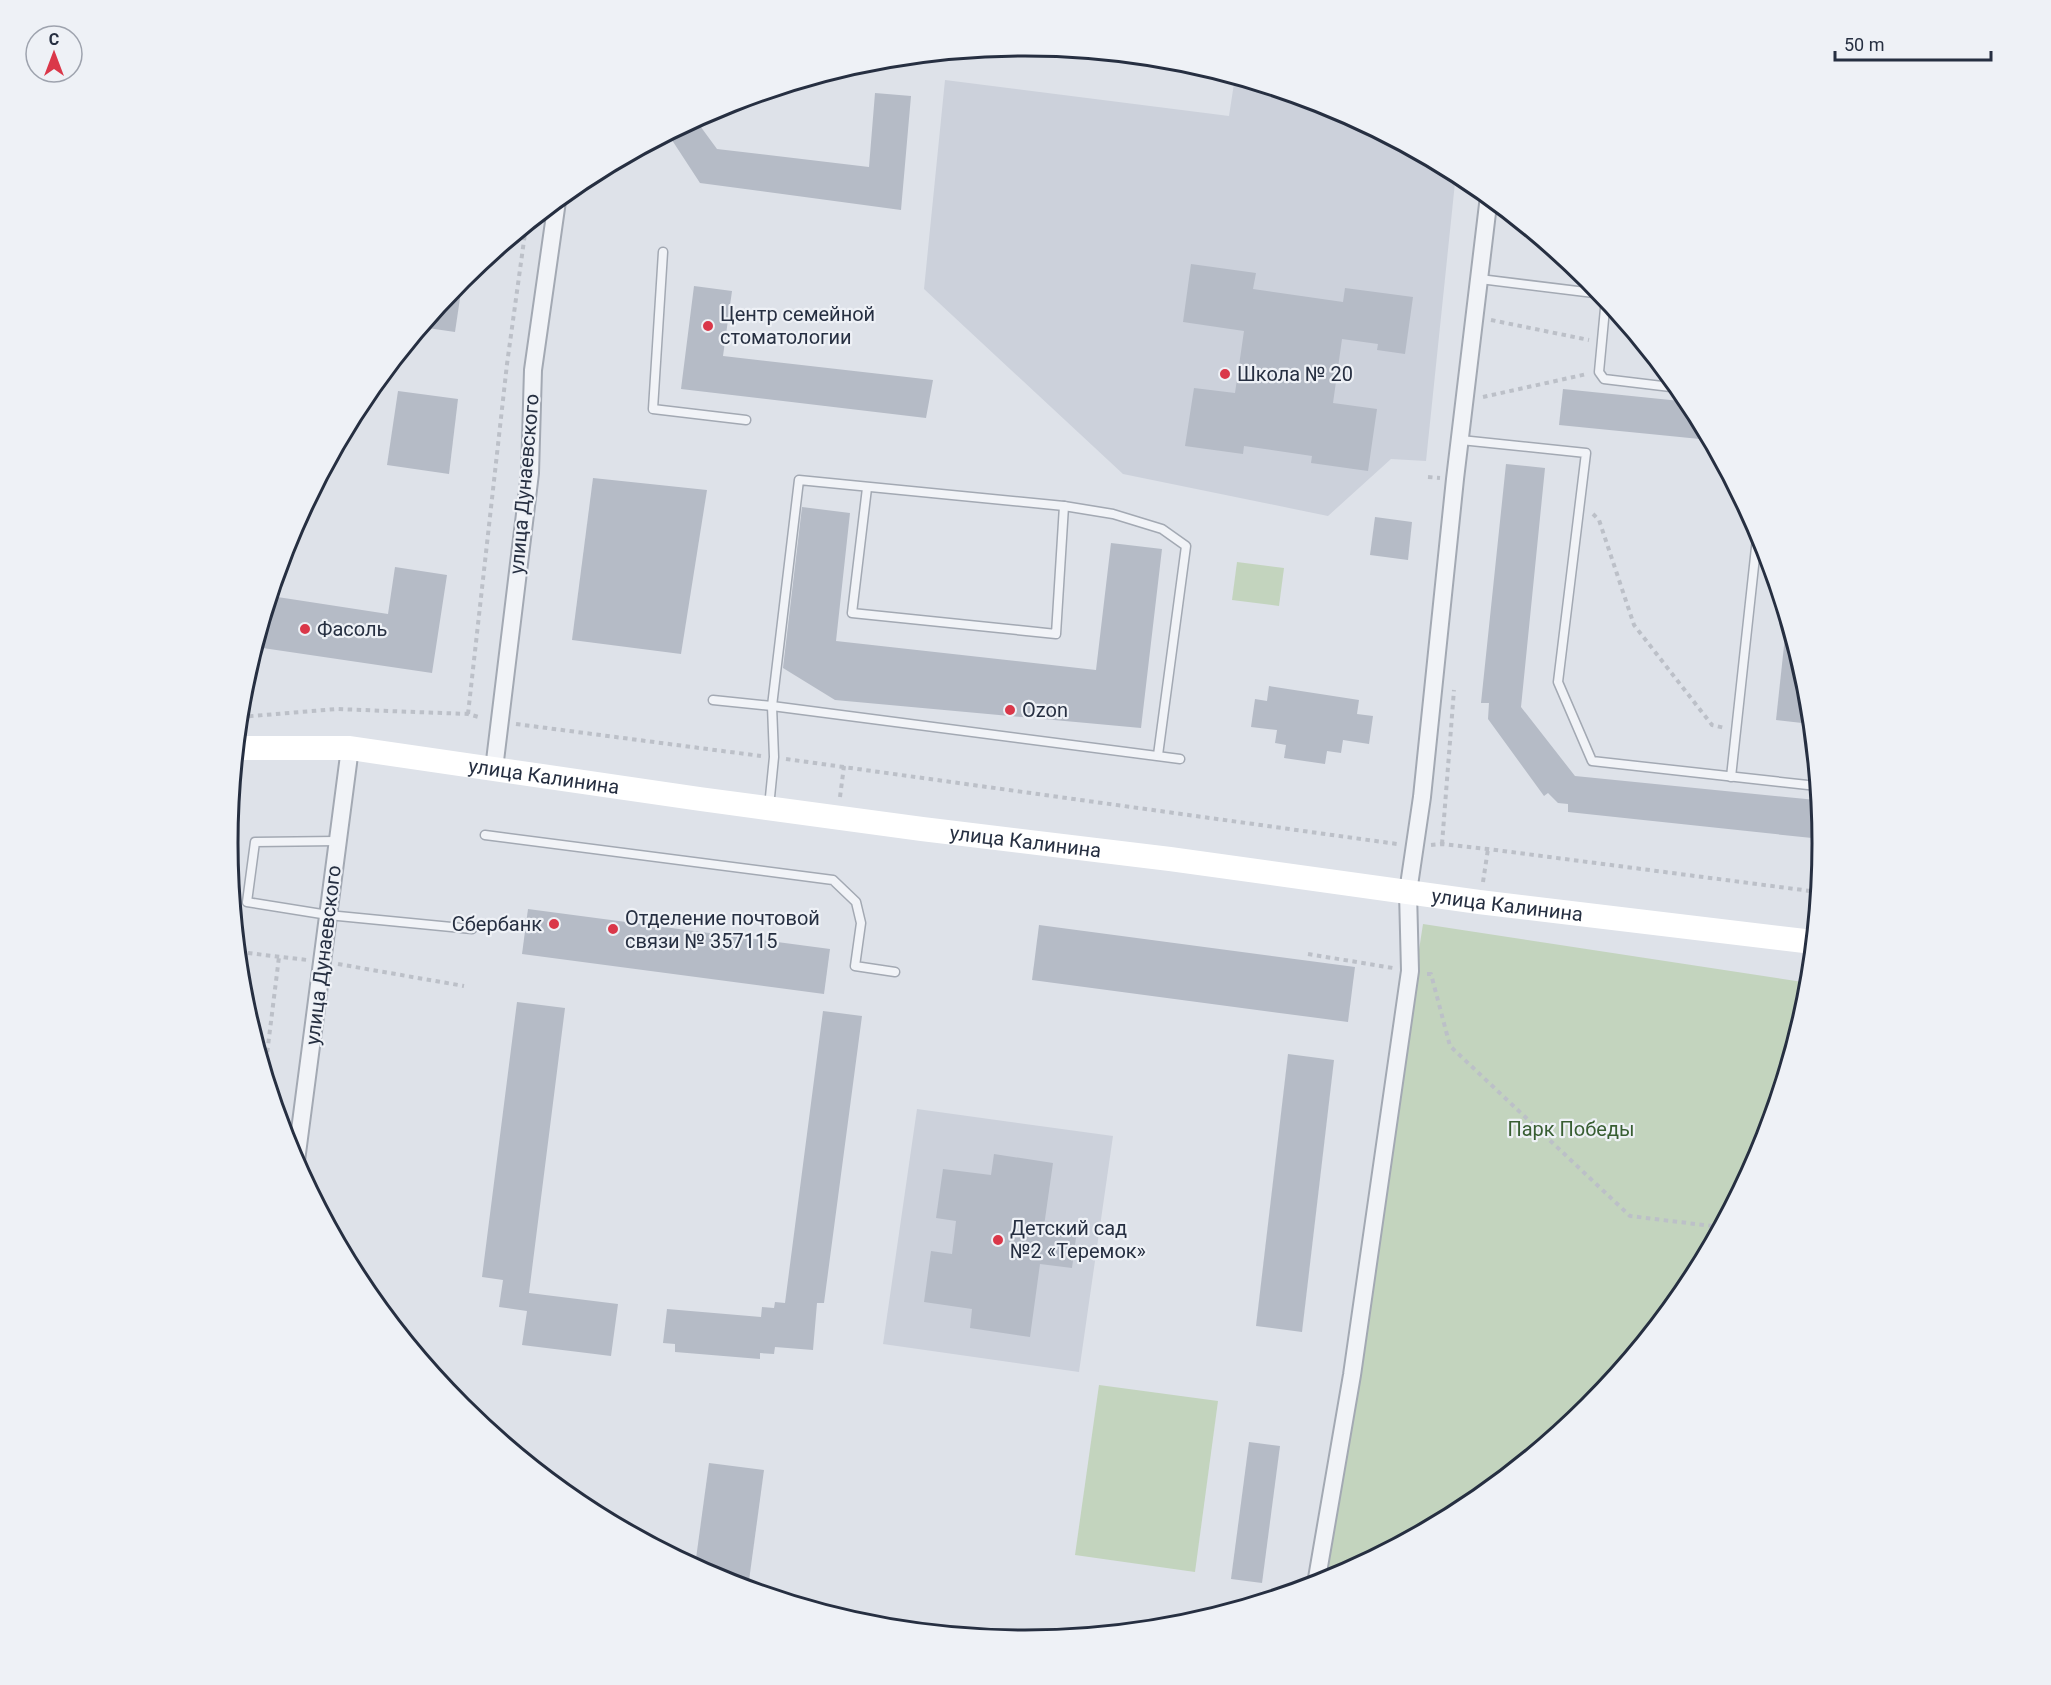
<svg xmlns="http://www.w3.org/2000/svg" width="2051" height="1685" viewBox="0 0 2051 1685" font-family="Roboto,sans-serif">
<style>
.built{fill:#ccd1db}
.green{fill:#c3d4be}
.building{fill:#b5bbc6}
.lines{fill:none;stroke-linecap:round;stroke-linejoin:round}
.lane-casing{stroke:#a3a9b3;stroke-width:11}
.street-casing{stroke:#a3a9b3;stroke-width:20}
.path{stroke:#bcc0c8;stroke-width:4;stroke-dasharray:4.5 4.5;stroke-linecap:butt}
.lane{stroke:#f1f3f7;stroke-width:8}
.street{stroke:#f1f3f7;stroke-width:16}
.secondary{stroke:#fff;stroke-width:24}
.poi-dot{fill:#da3749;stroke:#eef1f6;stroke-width:2}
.labels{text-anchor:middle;stroke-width:4.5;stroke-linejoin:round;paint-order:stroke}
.poi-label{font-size:20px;fill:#262f41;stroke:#eef1f6;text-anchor:start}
.street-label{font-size:20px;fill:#262f41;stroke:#eef1f6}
.park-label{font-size:20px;fill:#385e32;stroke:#eef1f6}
.rim{fill:none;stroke:#262f41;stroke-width:3}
</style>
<rect width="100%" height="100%" fill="#dee2e9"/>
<g class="built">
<polygon points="1235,77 1331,106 1456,173 1426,461 1391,459 1328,516 1123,474 924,289 945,80 1229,116"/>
<polygon points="917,1109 1113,1136 1079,1372 883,1344"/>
</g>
<g class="green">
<polygon points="1237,562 1284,568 1279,606 1232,600"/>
<polygon points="1423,924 1809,983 1808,998 1762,1148 1688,1286 1589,1407 1468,1506 1347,1571 1324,1567"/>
<polygon points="1099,1385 1218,1401 1195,1572 1075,1555"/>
</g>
<g class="building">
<polygon points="875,93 911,96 901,210 700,183 668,134 695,119 717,149 869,167"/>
<polygon points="1191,264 1256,273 1253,289 1343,302 1345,288 1413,297 1405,354 1377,350 1378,344 1342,339 1333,403 1377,409 1368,471 1311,463 1312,456 1244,446 1243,454 1185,446 1194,388 1235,393 1244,331 1183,322"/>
<polygon points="463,278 455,332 421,327 462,278"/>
<polygon points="694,286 732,291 723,356 933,380 926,418 681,389"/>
<polygon points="1563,389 1690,402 1710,440 1559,425"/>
<polygon points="398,391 458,399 449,474 387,465"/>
<polygon points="1506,464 1545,468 1521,707 1575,776 1816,800 1812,838 1568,812 1568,804 1558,803 1548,793 1544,796 1488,719 1489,703 1481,703"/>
<polygon points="593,478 707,490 681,654 572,640"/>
<polygon points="802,507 850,513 836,641 1096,670 1111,543 1162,549 1141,728 835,700 783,668"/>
<polygon points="1375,517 1412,522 1408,560 1370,555"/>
<polygon points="395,567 447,575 432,673 256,647 271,596 388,614"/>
<polygon points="1787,618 1808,687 1811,724 1776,720"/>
<polygon points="1269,686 1359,700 1357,714 1373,716 1369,744 1343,740 1341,753 1327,751 1325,764 1284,758 1286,745 1275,743 1277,730 1251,727 1255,699 1267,701"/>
<polygon points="528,909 830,949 824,994 522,954"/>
<polygon points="1039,925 1355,967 1348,1022 1032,980"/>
<polygon points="517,1002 565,1008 529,1293 618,1304 611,1356 522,1345 527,1311 499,1307 503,1280 482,1277"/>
<polygon points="823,1011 862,1016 824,1303 817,1303 813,1350 775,1347 774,1354 760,1353 760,1359 675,1352 675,1344 663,1343 667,1309 761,1317 762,1307 774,1308 775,1302 785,1303"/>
<polygon points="1288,1054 1334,1060 1302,1332 1256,1326"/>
<polygon points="994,1154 1053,1163 1044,1226 1077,1230 1072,1268 1040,1264 1030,1337 970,1328 972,1309 924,1302 931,1251 952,1254 956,1221 936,1218 943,1169 991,1175"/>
<polygon points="1249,1442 1280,1446 1262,1583 1231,1579"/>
<polygon points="709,1463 764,1470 748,1588 720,1579 695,1566"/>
</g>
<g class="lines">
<defs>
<g id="lane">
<polyline points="663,252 653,409 746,420"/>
<polyline points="1480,279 1602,294"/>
<polyline points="1606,298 1599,372 1604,379 1679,388"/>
<polyline points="1461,440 1586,453 1558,682 1592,761 1817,786"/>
<polyline points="867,488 852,613 1056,634 1064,506"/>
<polyline points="713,700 772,706 1180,759"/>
<polyline points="1731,777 1758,529"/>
<polyline points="769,807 774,757 772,706 799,480 1064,506 1113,514 1162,529 1186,546 1158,755"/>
<polyline points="485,835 833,880 856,902 861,923 855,966 895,972"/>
<polyline points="337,841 255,842 247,902 328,915 472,929"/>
</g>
<g id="street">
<polyline points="494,769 530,473 533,370 557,201"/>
<polyline points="296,1161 350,748"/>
<polyline points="1316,1584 1352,1375 1410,971 1408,892 1422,797 1455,479 1489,196"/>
</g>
</defs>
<use href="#lane" class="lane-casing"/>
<use href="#street" class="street-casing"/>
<g class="path">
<polyline points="1491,320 1589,340"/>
<polyline points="1483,397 1587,374"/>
<polyline points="1428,477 1440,478"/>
<polyline points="1593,514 1599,520 1634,625 1712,725 1725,728"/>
<polyline points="468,714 507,364 526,226"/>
<polyline points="240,717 336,709 468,714 482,718"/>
<polyline points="516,724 761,756"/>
<polyline points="786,759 1397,844"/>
<polyline points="840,797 844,766"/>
<polyline points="1442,844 1454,690"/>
<polyline points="1431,845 1442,844 1488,849 1818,892"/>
<polyline points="1483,882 1488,849"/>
<polyline points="239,952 307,960"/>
<polyline points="1308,954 1393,968"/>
<polyline points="338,964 464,986"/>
<polyline points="1427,974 1431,974 1450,1046 1630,1216 1720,1227"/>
<polyline points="265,1070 279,957"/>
</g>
<use href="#lane" class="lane"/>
<use href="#street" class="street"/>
<path class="secondary" id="s1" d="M 237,748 L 350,748 L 700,799 L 922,829 L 1170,859 L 1479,902 L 1813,942"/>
</g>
<g class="poi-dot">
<circle cx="708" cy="326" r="6"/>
<circle cx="1225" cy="374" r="6"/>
<circle cx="305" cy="629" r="6"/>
<circle cx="1010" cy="710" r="6"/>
<circle cx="554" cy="924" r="6"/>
<circle cx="613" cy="929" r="6"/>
<circle cx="998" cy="1240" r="6"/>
</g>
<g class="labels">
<g class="poi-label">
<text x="720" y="321">Центр cемейной<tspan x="720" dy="23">cтоматологии</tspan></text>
<text x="1237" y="381">Школа № 20</text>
<text x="317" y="636">Фасоль</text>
<text x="1022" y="717">Ozon</text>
<text x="625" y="925">Отделение почтовой<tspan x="625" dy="23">связи № 357115</tspan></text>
<text x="542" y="931" text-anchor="end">Сбербанк</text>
<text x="1010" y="1235">Детский сад<tspan x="1010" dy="23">№2 «Теремок»</tspan></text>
</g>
<g class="street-label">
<text transform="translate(524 484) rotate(-85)" y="7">улица Дунаевского</text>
<text dy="7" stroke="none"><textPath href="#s1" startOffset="309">улица Калинина</textPath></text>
<text dy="7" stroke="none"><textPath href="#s1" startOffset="795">улица Калинина</textPath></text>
<text dy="7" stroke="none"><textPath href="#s1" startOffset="1281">улица Калинина</textPath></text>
<text transform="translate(323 955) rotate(-83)" y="7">улица Дунаевского</text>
</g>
<g class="park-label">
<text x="1571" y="1136">Парк Победы</text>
</g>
</g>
<path d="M0 0H2051V1685H0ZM238 843a787 787 0 1 1 1574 0a787 787 0 1 1-1574 0Z" fill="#eef1f6" fill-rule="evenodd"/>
<path class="rim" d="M238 843a787 787 0 1 1 1574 0a787 787 0 1 1-1574 0Z"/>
<g transform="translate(54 54)"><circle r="28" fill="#eef1f6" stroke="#9ea3ae" stroke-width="1.5"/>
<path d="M0-4.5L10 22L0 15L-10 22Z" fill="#da3749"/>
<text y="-9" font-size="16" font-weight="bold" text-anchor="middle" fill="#262f41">С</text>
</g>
<path d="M1835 51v9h156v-9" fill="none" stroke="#262f41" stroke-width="3"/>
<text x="1844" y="51" font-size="18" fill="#262f41" stroke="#eef1f6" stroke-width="4.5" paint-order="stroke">50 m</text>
</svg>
